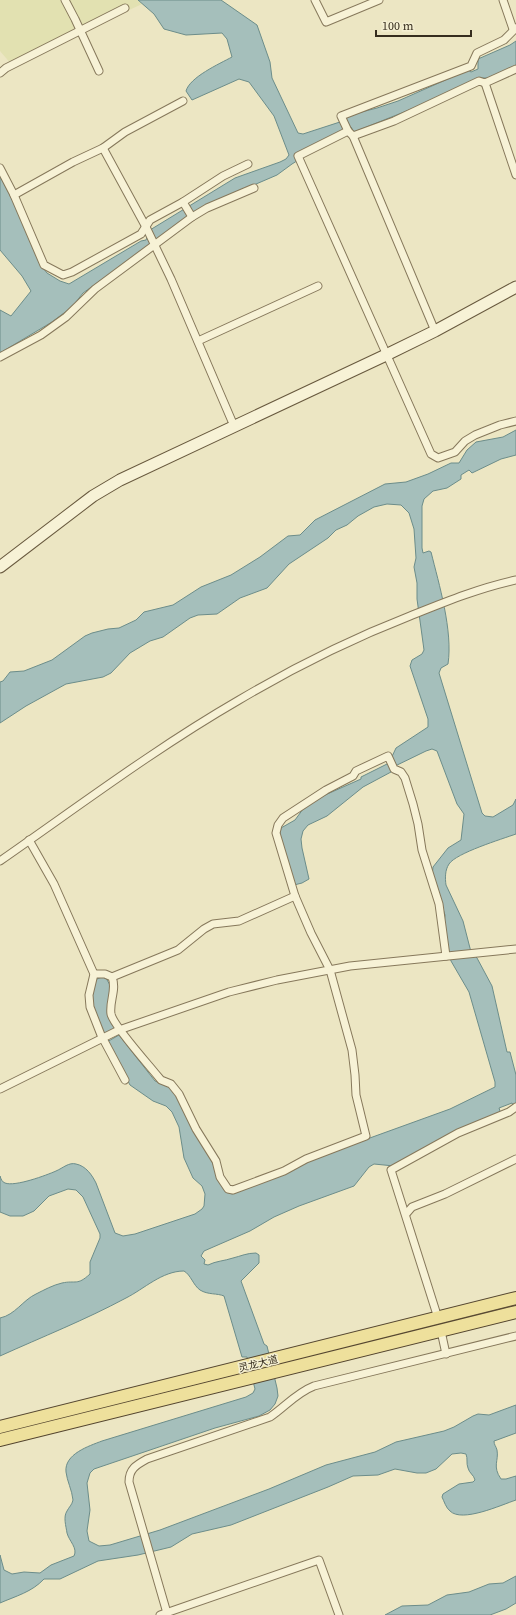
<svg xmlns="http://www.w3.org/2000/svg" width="516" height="1615" viewBox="0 0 516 1615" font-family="'Source Serif 4','Noto Sans SC',serif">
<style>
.farmland{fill:#e2e1b1}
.water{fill:#a5bfbb;stroke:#6c8d8a}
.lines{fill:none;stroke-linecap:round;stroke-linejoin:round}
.street-casing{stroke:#86785b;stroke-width:9}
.secondary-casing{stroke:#68593e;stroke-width:13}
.primary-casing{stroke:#54452f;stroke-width:14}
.street{stroke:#f7f2d6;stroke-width:7}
.secondary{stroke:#f7f2d6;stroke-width:11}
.primary{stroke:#eee09c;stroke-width:12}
.labels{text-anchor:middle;stroke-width:3;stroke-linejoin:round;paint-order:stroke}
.street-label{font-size:10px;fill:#362d1e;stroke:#f4efd2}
</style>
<rect width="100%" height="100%" fill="#ece6c3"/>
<polygon class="farmland" points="0,0 138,0 142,4 12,65 0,51"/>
<g class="water">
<path d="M 138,0 L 221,0 L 257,25 L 270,62 L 272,78 L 298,133 L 303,134 L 346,120 L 346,116 L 377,108 L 398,101 L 468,70 L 471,72 L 478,69 L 478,59 L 510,45 L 516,41 L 516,67 L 490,78 L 480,78 L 429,102 L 354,132 L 351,127 L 292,164 L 277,175 L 205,206 L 83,293 L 72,307 L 52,322 L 0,353 L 0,310 L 11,316 L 31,291 L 22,276 L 0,250 L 0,176 L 18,210 L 40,264 L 47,273 L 60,281 L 69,284 L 141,241 L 146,240 L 150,230 L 235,178 L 280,162 L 286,159 L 289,155 L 274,116 L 249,82 L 239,79 L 192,100 L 186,91 C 190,77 219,64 232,57 L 227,39 L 222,33 L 186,35 L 164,29 L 154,14 Z"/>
<path d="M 516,430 L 516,455 L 501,459 L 472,473 L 469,470 L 461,475 L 461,479 L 447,488 L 433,491 L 424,499 L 422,506 L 422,548 L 423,553 L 429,551 L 431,552 C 439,584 453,631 448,664 L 441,668 L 439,673 L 482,813 L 485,816 L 493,817 L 513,805 L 516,799 L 516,834 C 502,839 456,853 449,864 C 445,870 445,878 446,885 L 463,921 L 471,952 L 477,958 L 492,986 L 507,1052 L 510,1052 L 516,1075 L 516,1104 L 513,1105 L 512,1103 L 499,1108 L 501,1114 L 394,1166 L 374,1164 L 369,1167 L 354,1186 L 299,1206 L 274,1217 L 250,1231 L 204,1251 L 201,1256 L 205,1260 L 204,1264 L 208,1265 C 216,1261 224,1261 233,1258 C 241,1256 247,1253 256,1253 L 259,1255 L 259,1263 L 241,1281 L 264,1344 L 267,1346 L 277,1388 L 278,1396 L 275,1404 L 270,1410 L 259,1416 L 215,1428 L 94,1469 L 90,1473 L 87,1483 L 90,1510 L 87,1531 L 89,1541 L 99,1546 L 110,1545 L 160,1530 L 269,1489 L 326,1465 L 375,1452 L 396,1442 L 444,1431 L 454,1427 L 473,1416 L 478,1414 L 489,1415 L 516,1405 L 516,1433 L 497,1440 L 494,1441 C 494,1445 496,1446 497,1450 C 499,1461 492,1466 501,1479 L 506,1479 L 516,1476 L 516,1500 C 501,1505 462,1523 450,1511 C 446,1508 444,1501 442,1497 L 443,1494 L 459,1484 L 473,1482 L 475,1480 C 474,1475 469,1473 468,1468 C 466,1463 468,1459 466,1454 L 461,1453 L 452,1454 L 436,1469 L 426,1473 L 417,1473 L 395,1469 L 378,1475 L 353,1476 L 328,1487 L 231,1525 L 192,1534 L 171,1547 L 138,1555 L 98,1561 L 60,1579 L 44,1579 C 32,1592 16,1596 0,1603 L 0,1555 L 4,1570 L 12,1574 L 24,1572 L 40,1573 L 51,1565 L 74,1556 C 78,1548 69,1541 67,1533 C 66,1526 63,1517 67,1511 C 69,1507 72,1505 73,1500 C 72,1490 67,1481 66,1472 C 64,1454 89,1446 102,1441 L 246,1397 L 253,1393 L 255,1389 L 247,1357 L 242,1357 L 224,1296 C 217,1293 208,1295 200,1290 C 193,1285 191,1275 184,1271 C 162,1271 144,1289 126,1298 C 85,1320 42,1337 0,1356 L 0,1318 C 15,1315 23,1300 36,1294 C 44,1290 53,1285 62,1283 C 76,1280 77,1286 90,1274 L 90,1262 L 100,1238 L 100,1234 L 83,1197 L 76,1190 L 68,1189 L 49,1196 L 34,1211 L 23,1216 L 10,1216 L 0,1212 L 0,1176 C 1,1179 2,1182 5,1183 C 15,1187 47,1175 56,1171 C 63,1168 69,1162 76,1164 C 86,1166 92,1175 96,1183 L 115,1233 L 123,1236 L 135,1234 L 195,1214 L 202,1209 L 204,1206 L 205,1194 L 202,1186 L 193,1178 L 184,1158 L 179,1127 L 172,1112 L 166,1106 L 153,1101 L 130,1085 L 107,1042 L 119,1035 L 155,1081 L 170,1087 L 175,1091 L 212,1161 L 218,1178 L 227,1191 L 232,1194 L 283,1174 L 309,1160 L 450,1109 L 495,1087 L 495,1082 L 469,992 L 451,961 L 447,949 L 444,925 L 445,915 L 432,876 L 433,867 L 448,848 L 461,840 L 464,814 L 457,804 L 437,751 L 432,749 L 426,751 L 391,768 L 391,772 L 363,787 L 327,816 L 308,825 L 303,831 L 301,839 L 302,848 L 309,879 L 302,883 L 294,885 L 279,839 L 281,828 L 295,820 L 306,805 L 325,795 L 361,779 L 361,777 L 389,763 L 396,748 L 428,727 L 428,719 L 410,666 L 412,660 L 422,654 L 424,650 L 417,599 L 417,583 L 414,567 L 416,558 L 414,529 L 409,513 L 401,505 L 387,504 L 374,507 L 358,516 L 347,525 L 336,530 L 328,538 L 289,564 L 267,588 L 240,598 L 217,614 L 198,615 L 190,618 L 163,637 L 150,641 L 130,653 L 111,673 L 103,677 L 66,684 L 26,706 L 0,723 L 0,682 L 3,681 L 10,672 L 24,671 L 52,660 L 85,636 L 92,633 L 108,629 L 119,628 L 136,620 L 144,612 L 173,605 L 201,587 L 231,575 L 260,557 L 288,536 L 300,535 L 315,520 L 385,484 L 406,482 L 428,474 L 451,463 L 459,463 L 467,450 L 476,442 L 503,437 Z"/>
<polygon points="102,977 106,978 111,987 116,1028 104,1034 93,1010 92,1000 94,982 97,979"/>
<polygon points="516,1576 516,1603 506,1609 490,1615 385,1615 402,1606 428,1605 447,1595 469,1592 489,1584 503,1583"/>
</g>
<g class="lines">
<defs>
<g id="street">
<polyline points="65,0 75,19 99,71"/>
<polyline points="315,0 326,22 379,0"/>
<polyline points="503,0 513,29"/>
<polyline points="0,73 6,68 125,8"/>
<polyline points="485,83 516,175"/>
<polyline points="348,131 298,156 431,454 438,458 455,452 465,441 475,435 500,425 516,421"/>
<polyline points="353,136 394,121 479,81 485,83 516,69"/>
<polyline points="103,148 146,227 171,279 234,426"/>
<polyline points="0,168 14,195 44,265 63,275 72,272 141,234 150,220 183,202 223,176 248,164"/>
<polyline points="14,195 73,162 103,148 125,132 183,101"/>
<polyline points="183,202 192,217"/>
<polyline points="435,331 353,136 348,131 341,116 471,66 477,53 504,40 516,28"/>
<polyline points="198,341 318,286"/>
<polyline points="0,357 41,335 66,317 95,289 192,217 207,208 254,188"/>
<polyline points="29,840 54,884 94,974 89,995 90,1007 101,1035 125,1080"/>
<path d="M 0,861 C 79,806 156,748 239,700 C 293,668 351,639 410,616 C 445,602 479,588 516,580"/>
<path d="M 94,974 L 105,974 L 112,977 C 117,990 109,1001 111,1014 C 113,1025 147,1063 156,1074 L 161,1080 L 171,1084 L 179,1094 L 196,1129 L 216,1161 L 220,1177 L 228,1189 L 233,1190 L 284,1171 L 306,1159 L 366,1136 L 356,1095 L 355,1075 L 352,1050 L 330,970 L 311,933 L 295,896 L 276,833 L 278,825 L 283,818 L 326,790 L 353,776 L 356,771 L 388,756 L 394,769 L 401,772 L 405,778 L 413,804 L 418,824 L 422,850 L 439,904 L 446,956"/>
<polyline points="112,977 178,950 204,929 213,924 239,921 295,896"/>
<polyline points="0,1089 119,1030 229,992 277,980 350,966 516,949"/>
<polyline points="406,1214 412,1207 445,1194 516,1159"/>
<polyline points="438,1318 391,1170 458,1133 509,1112 516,1107"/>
<polyline points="441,1331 446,1354"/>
<path d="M 167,1613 L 129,1482 C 129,1469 136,1465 147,1459 L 270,1417 C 285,1407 296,1393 314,1386 L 516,1336"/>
<polyline points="160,1615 319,1560 339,1615"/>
</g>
<polyline id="secondary" points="0,567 93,496 120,480 386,355 435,331 516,287"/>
<g id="primary">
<polyline points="0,1427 516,1298"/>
<polyline points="0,1440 516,1312"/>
</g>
</defs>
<use href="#street" class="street-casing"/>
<use href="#secondary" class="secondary-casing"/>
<use href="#primary" class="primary-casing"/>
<use href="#street" class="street"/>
<use href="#secondary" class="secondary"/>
<use href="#primary" class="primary"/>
</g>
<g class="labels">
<g class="street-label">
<text transform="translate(258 1363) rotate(-14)" y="4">灵龙大道</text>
</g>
</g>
<path d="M376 30v6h95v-6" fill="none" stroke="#362d1e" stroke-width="2"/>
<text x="382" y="30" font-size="12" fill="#362d1e" stroke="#f4efd2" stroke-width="3" paint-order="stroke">100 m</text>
</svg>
